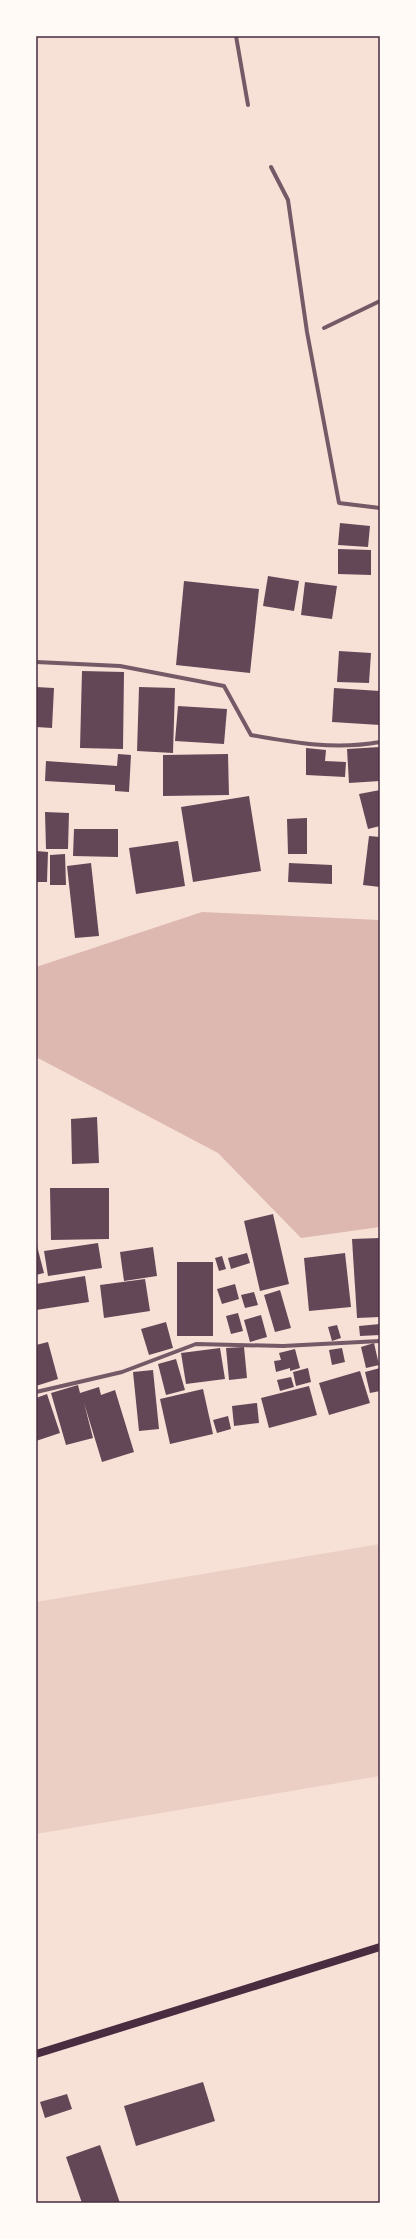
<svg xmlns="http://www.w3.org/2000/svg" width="416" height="2239" viewBox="0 0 416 2239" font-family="Ubuntu,sans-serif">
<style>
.green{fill:#ebcfc5}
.water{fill:#dcb8b0}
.building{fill:#644757}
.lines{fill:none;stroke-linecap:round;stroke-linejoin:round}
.minor{stroke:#755966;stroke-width:4}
.secondary{stroke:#4a2c40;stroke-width:8}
.neatline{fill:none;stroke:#4a2c40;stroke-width:1.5}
</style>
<rect width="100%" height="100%" fill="#f7e1d7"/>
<polygon class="green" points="380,1544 380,1776 36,1834 36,1602"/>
<polygon class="water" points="202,912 380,920 380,1227 301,1238 218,1153 36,1057 36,967"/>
<g class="building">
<polygon points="340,523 370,526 368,547 338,545"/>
<polygon points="338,549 371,550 371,575 338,574"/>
<polygon points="268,576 299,581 294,611 263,606"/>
<polygon points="184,581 259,589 250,673 176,665"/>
<polygon points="305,582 337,586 332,619 301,615"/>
<polygon points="339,651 371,653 369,683 337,682"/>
<polygon points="82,671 124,672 123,749 80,748"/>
<polygon points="36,687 54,688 52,728 36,727"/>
<polygon points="139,687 175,688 173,753 137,751"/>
<polygon points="334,688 380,691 380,725 332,722"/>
<polygon points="178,706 227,709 224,744 175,741"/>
<polygon points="380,747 380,781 349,783 347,749"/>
<polygon points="306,748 326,750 325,761 346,762 345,777 306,775"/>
<polygon points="118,754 131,755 129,792 115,791 115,785 45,781 46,761 117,766"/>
<polygon points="228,754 229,795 163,796 163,755"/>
<polygon points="380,790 380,826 368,829 359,794"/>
<polygon points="249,796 261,871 193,882 181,807"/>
<polygon points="45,812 69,813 68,849 46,849"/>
<polygon points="307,818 307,854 288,854 287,819"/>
<polygon points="74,829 118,829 118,857 73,856"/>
<polygon points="369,836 380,837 380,887 363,885"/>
<polygon points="178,841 185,886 136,894 129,848"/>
<polygon points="36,851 48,852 47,882 36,882"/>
<polygon points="65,854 66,885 50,885 50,855"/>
<polygon points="91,863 99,936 75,938 67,866"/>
<polygon points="289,863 332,865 332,884 288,882"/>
<polygon points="97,1117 99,1163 72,1164 71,1119"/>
<polygon points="50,1188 109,1188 109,1239 51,1240"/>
<polygon points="273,1214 289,1284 260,1291 244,1221"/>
<polygon points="380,1238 380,1317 357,1318 352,1239"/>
<polygon points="36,1242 44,1273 36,1275"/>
<polygon points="98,1243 102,1268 48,1276 44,1251"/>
<polygon points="153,1247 157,1276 124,1281 120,1252"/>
<polygon points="247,1253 250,1263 231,1269 228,1258"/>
<polygon points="345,1253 351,1307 309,1311 304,1258"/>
<polygon points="222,1256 226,1269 219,1271 215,1258"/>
<rect x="177" y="1262" width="36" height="74"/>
<polygon points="85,1276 89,1302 36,1310 36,1284"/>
<polygon points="145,1279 150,1311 104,1318 100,1285"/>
<polygon points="235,1284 239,1299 222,1304 217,1289"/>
<polygon points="280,1290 291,1328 275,1332 264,1295"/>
<polygon points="254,1292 258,1305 245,1308 241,1295"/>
<polygon points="238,1313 243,1331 231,1334 226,1316"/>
<polygon points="261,1315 267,1337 250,1342 244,1320"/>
<polygon points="166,1322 173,1348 149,1355 141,1329"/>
<polygon points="380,1324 380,1335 360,1336 359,1326"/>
<polygon points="337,1325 341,1338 332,1341 328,1327"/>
<polygon points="48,1342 58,1379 36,1386 36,1345"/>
<polygon points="374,1343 379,1365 366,1368 361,1347"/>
<polygon points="244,1347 247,1378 229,1380 226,1348"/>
<polygon points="220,1348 225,1379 186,1384 181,1353"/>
<polygon points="342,1348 345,1362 332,1365 329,1350"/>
<polygon points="295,1349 300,1368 290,1371 290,1368 276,1372 274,1361 281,1360 279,1353"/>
<polygon points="176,1359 185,1390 166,1395 158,1364"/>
<polygon points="308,1368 311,1382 296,1386 293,1372"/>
<polygon points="380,1368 380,1391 370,1393 365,1372"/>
<polygon points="153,1370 159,1429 139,1431 133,1372"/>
<polygon points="360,1371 370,1403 329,1415 319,1383"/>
<polygon points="291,1377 294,1387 280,1391 277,1380"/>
<polygon points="78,1385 80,1393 99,1387 101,1395 115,1390 134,1452 102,1462 84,1403 93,1438 66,1445 51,1393"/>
<polygon points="309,1386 317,1415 269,1428 261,1398"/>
<polygon points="203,1389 213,1434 170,1444 160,1399"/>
<polygon points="47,1394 60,1433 36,1441 36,1398"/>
<polygon points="257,1403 259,1423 234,1426 232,1406"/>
<polygon points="228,1416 231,1429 217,1433 213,1420"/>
<polygon points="203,2082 215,2121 136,2146 124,2106"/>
<polygon points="67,2094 72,2109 45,2118 40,2102"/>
<polygon points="100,2145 120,2203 82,2203 66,2157"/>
</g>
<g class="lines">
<g class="minor">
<polyline points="236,36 248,105"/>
<polyline points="271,167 288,200 307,332 339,503 380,508"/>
<polyline points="324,328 380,301"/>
<path d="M 36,662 L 120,666 L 224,686 L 251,735 C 295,743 336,750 380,742"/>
<polyline points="36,1392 122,1372 196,1344 283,1346 380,1341"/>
</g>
<polyline class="secondary" points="36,2054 380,1947"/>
</g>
<rect width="416" height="2239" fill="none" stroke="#fffaf5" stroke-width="74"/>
<rect x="37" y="37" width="342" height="2165" class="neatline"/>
</svg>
